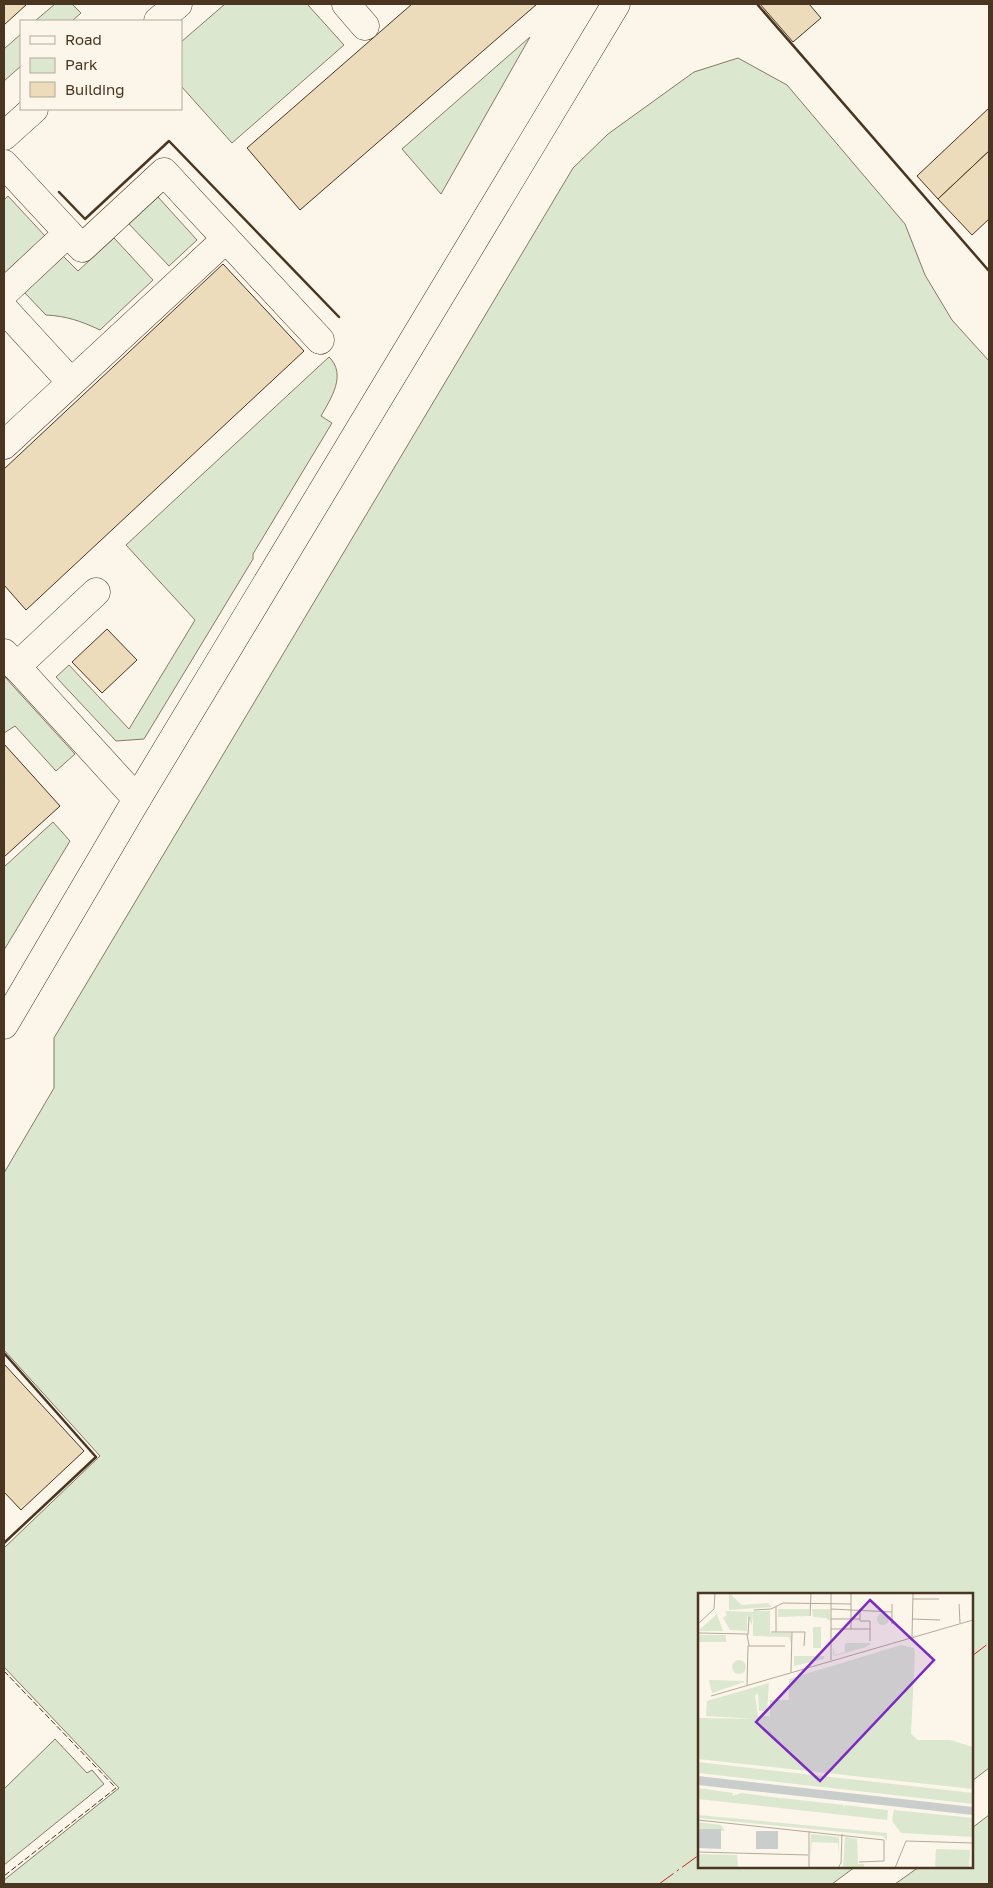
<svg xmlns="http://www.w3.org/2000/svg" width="993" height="1888" viewBox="0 0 993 1888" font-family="'Golos Text',sans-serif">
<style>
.green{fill:#dce7d0;stroke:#887966}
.building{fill:#ecdcbc;stroke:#4a3520}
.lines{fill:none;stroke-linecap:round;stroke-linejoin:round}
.minor-casing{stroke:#4a3520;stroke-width:29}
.minor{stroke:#fbf6e9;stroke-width:28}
.fence{stroke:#4a3520;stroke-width:1;stroke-dasharray:6 2.5;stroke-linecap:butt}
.wall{stroke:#4a3520;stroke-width:2.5}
.power{stroke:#c62828;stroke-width:1;stroke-dasharray:18 4 2.5 4;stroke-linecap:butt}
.inset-road{fill:none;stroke:#b4a999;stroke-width:1}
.view{fill:#7b2cbf;fill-opacity:0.15;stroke:#7b2cbf;stroke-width:2.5}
.inset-edge{fill:none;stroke:#4a3520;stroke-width:2.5}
</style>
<rect width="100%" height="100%" fill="#fbf6e9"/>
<g class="green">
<polygon points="55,4 72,4 81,13 72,21 35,21"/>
<polygon points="225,4 307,4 344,45 232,143 181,86 181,42"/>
<polygon points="21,34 21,66 4,81 4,49"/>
<polygon points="530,37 441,194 402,149"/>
<polygon points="738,58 787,85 905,224 925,275 952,320 989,361 989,1768 972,1781 972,1594 699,1594 699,1867 855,1867 832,1884 4,1884 4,1880 119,1788 4,1667 4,1548 100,1456 4,1350 4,1173 54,1088 54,1038 573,168 608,134 694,72"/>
<polygon points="8,196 46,237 7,274 4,271 4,200"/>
<polygon points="158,197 197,240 169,266 129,224"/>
<path d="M 114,238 L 153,280 L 100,330 C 81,321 66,316 46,315 L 23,291 L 62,255 L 78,271 Z"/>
<path d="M 329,357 C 347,375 331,398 321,416 L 332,423 L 253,554 L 253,559 L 144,739 L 116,741 L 56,677 L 69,665 L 129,729 L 195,620 L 126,545 Z"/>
<polygon points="4,676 75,754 56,771 15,726 4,733"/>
<polygon points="53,822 70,841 4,950 4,867"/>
<polygon points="55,1739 87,1773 92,1770 104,1784 4,1865 4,1789"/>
<polygon points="989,1815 989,1884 895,1884 919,1867 972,1867 972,1828"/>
</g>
<g class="building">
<polygon points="4,4 27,4 4,25"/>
<polygon points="412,4 537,4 300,210 247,148"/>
<polygon points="760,4 809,4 821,18 793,42"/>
<polygon points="989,108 989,151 938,199 917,176"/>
<polygon points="989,151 989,219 972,235 938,199"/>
<polygon points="223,264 304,351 26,610 4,585 4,469"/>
<polygon points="107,629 137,660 102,693 72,662"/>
<polygon points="4,744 60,806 4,857"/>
<polygon points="4,1364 84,1451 21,1510 4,1492"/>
</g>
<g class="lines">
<defs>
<g id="minor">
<polyline points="346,4 365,26"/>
<polyline points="158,21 178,4"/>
<polyline points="4,136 34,109"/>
<polyline points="4,164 82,248 164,172 320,340"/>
<polyline points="4,293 68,233"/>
<polyline points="4,309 71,382"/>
<polyline points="4,445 226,239"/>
<polyline points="4,653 137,799"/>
<polyline points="16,667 96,592"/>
<polyline points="4,1025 137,799 616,4"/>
</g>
</defs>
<use href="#minor" class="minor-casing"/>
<use href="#minor" class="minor"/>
<polyline class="fence" points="4,1671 116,1788 4,1876"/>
<g class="wall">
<polyline points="757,4 989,271"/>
<polyline points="59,192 85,219 169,141 339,317"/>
<polyline points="4,1353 96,1457 4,1543"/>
</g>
<g class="power">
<polyline points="972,1656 989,1643"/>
<polyline points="659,1884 699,1855"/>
</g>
</g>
<g transform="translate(698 1593)">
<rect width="275" height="275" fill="#fbf6e9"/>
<path d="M 31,0 L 44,12 L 70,10 L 74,14 L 31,17 ZM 80,16 L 111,16 L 111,23 L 80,24 ZM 114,16 L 132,16 L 132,28 L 128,25 L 115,24 ZM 27,18 L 55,19 L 54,32 L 49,23 L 49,38 L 32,37 L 25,25 L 29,22 ZM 55,18 L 72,18 L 72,40 L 93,40 L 93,51 L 91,44 L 55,43 ZM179 26a6 6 0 1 1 12 0a6 6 0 1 1-12 0ZM 19,21 L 25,38 L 0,38 ZM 115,34 L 123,34 L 123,55 L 115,55 ZM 0,42 L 28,42 L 28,49 L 0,49 ZM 147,50 L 172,50 L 172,51 L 168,54 L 137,63 L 135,62 L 135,54 L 137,62 L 147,59 ZM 203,52 L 216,55 L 217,60 L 213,141 L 220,147 L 252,147 L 275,154 L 275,196 L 0,166 L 0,125 L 58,126 L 8,123 L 9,108 L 71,90 L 69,118 L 61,118 L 60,101 L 57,102 L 60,123 L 71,123 L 72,127 L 72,107 L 91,107 L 91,86 ZM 96,63 L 126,63 L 126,66 L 96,73 ZM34 74a7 7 0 1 1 14 0a7 7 0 1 1-14 0ZM 11,87 L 46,88 L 46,89 L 14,100 ZM 0,169 L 275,200 L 275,211 L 0,180 ZM 0,195 L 35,200 L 34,203 L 44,200 L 82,205 L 81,207 L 83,205 L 146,212 L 145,215 L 147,212 L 190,217 L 189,227 L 0,206 ZM 196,217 L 275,225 L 275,244 L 203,240 L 194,228 ZM 0,222 L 189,240 L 189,248 L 185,243 L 0,225 ZM 0,229 L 23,232 L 27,238 L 0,236 ZM 113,241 L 141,244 L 141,262 L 140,250 L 114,249 L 112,266 ZM 147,244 L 159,246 L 160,271 L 166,271 L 166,275 L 145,275 ZM 238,256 L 272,257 L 271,275 L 237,275 ZM 0,261 L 39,262 L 40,275 L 0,275 Z" fill="#dce7d0"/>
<path d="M 0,183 L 275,214 L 275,222 L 0,192 ZM 0,236 L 23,236 L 23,256 L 0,255 ZM 58,238 L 80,238 L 80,256 L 58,256 Z" fill="#c9cecd"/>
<path class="inset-road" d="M 153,0 L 153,36M 215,6 L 241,6M 261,11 L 262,30M 133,16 L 194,19M 162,16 L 162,28 L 172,28 L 172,48M 56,17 L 73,16 L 85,10 L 153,11M 112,23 L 113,0M 133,26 L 162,26M 214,26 L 242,27M 0,31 L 16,16 L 17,0M 194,31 L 194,11M 133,36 L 172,36M 73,39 L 107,39 L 106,53M 78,39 L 78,14M 0,40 L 49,41 L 51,53M 50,42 L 51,24M 214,44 L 215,0M 133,67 L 133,0M 93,79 L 94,39M 49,92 L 50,53 L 87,53M 13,103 L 275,27M 0,227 L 186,247 L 186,268 L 161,269M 111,238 L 111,275M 0,259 L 110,262M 140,275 L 143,270 L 144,241M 197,275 L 208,248 L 275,250"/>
<path class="view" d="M 172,7 L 236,67 L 122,188 L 58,129 Z"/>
<rect width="275" height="275" class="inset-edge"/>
</g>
<rect width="993" height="1888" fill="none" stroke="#4a3520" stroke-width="10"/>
<rect x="20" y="20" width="162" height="90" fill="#fbf6e9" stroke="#b4a999"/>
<rect x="30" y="36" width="25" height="8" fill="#fbf6e9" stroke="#b4a999"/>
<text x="65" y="45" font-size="15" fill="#4a3520">Road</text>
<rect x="30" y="58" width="25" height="15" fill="#dce7d0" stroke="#b4a999"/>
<text x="65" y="70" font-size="15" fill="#4a3520">Park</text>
<rect x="30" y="82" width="25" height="15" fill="#ecdcbc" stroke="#b4a999"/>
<text x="65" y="95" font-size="15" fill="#4a3520">Building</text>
</svg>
